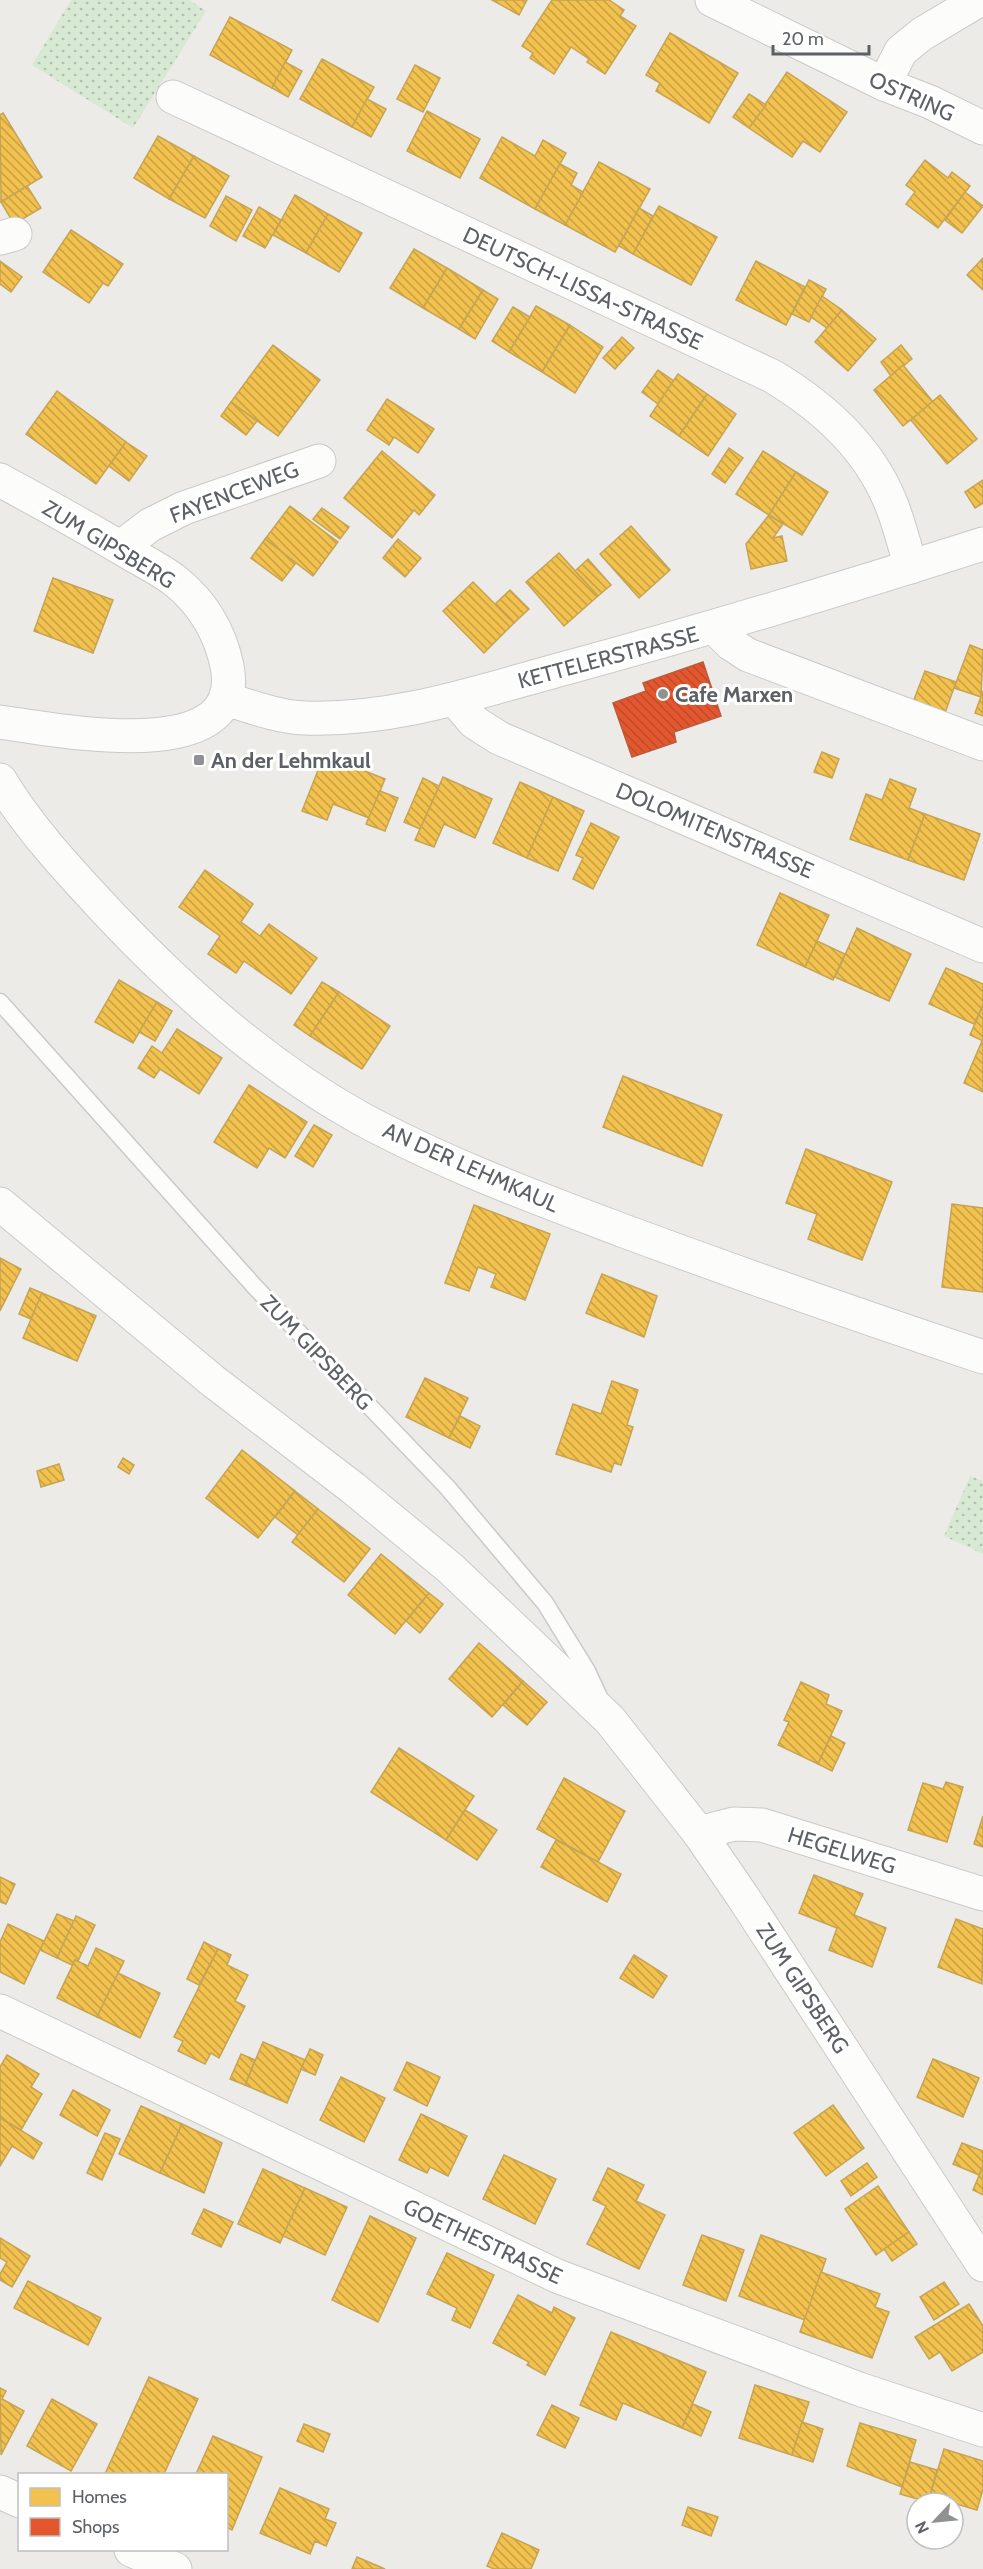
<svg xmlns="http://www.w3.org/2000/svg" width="983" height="2569" viewBox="0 0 983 2569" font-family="Cabin,sans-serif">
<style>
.park{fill:url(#park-dots)}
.homes{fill:url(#homes-back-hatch);stroke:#c5a455;stroke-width:1.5}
.shops{fill:url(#shops-back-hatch);stroke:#bc5a3e;stroke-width:1.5}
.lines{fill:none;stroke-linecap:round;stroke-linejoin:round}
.lane-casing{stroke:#c9cac9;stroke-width:19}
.street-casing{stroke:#c9cac9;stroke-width:35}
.secondary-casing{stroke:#c9c9c8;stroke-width:35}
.lane{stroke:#fcfcfb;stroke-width:16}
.street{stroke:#fcfcfb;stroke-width:33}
.secondary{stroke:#fcfcfb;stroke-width:33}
.poi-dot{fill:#8f9192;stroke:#fff;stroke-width:2}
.labels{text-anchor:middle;stroke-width:6;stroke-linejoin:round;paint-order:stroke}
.street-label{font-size:22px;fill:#5d6165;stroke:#fff}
.poi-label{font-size:22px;font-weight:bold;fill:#5d6165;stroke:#fff;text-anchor:start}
</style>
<defs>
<pattern id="park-dots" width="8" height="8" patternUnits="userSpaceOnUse" patternTransform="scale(1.5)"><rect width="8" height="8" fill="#d7e8d3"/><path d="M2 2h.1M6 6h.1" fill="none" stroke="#b2bfaf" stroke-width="1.8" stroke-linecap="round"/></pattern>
<pattern id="homes-back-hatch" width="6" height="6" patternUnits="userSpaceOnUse" patternTransform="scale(1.5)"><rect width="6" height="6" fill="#f2c14e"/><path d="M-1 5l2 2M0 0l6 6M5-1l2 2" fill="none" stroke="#c7a044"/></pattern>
<pattern id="shops-back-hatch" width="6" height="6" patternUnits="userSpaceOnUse" patternTransform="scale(1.5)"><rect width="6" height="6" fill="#e4572e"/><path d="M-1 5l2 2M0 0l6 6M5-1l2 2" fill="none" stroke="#bc4b2b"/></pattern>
</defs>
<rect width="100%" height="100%" fill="#edebe7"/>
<g class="park">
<polygon points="71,0 189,0 206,11 133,128 32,65"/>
<polygon points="970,1476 983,1481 983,1554 944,1536"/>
</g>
<g class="homes">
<polygon points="492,0 527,0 519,15"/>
<polygon points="552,0 609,0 624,10 620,16 636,26 605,74 587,62 589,59 571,47 554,74 530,58 533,53 522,46"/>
<polygon points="230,17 292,50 272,88 210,55"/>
<polygon points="670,33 738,73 709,123 656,91 660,83 646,75"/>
<polygon points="322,59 374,87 352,127 300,99"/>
<polygon points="285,62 302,71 288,97 272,88"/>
<polygon points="415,65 440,78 423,112 397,99"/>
<polygon points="787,72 847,112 820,152 803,141 792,157 749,128"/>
<polygon points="749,94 766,105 749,128 733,117"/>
<polygon points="367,99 386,109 371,137 352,127"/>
<polygon points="427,111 480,139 460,178 407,151"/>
<polygon points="3,113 42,177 1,202 0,115"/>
<polygon points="158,136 194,156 169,199 134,178"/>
<polygon points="502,137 535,156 543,140 566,153 535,209 480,178"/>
<polygon points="194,156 229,176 205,218 169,199"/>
<polygon points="925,160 948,178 952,172 970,186 938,228 906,204 915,192 906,185"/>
<polygon points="599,162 650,189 615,252 565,225"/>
<polygon points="560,164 577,173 571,185 583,192 565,225 535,209"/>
<polygon points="27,186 41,208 14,224 1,202"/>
<polygon points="965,192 983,206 962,233 945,220"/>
<polygon points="295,195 328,214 306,253 273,235"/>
<polygon points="226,196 252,210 236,241 210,226"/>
<polygon points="659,206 717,237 691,285 633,254"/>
<polygon points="259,207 281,220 265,248 243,236"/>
<polygon points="639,208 653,216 633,254 619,246"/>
<polygon points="328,214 362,233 339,272 306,253"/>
<polygon points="71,230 123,264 108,286 103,283 89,303 43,272"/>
<polygon points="414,249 447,268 423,308 390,288"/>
<polygon points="983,258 983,290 967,275"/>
<polygon points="0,261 22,277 11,292 0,284"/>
<polygon points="756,261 805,287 786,325 736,300"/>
<polygon points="447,268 483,290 459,329 423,308"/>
<polygon points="809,280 826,289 809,322 792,314"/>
<polygon points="483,290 498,299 475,339 459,329"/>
<polygon points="822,296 842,310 827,328 811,317"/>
<polygon points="536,306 570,325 542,372 509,352"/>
<polygon points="513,307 530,317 509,352 492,341"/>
<polygon points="842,310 876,339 848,371 815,342"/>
<polygon points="570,325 603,347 575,393 542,372"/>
<polygon points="622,337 634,348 615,369 603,358"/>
<polygon points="273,345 320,380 278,436 231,402"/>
<polygon points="901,345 912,359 891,376 881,362"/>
<polygon points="903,365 933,402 903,426 874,390"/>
<polygon points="658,370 674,381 658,404 642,392"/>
<polygon points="678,374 707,394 679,436 650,416"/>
<polygon points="57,391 126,442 96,484 26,434"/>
<polygon points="707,394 736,414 708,456 679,436"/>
<polygon points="940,395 977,439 947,464 911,420"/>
<polygon points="387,399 434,429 418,453 394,437 389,445 367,430"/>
<polygon points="231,402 257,421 246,435 221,416"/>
<polygon points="126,442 147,456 129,481 109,466"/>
<polygon points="729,448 743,458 725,483 712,474"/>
<polygon points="382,451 435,495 419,515 414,510 392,538 344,498"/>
<polygon points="763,451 796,472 769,515 736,494"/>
<polygon points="796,472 828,492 802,535 769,515"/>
<polygon points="983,480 983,503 975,508 965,492"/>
<polygon points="290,506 338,542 313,576 265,539"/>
<polygon points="322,508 349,527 340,539 313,519"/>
<polygon points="769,515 783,524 773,538 782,536 787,561 751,569 746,544"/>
<polygon points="631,526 670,570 639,598 600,554"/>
<polygon points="265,539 296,563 282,581 251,558"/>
<polygon points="398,539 421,558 405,577 383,558"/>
<polygon points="559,553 598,596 564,626 526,582"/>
<polygon points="588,559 611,585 598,596 575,571"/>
<polygon points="53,578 113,600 93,653 34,631"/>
<polygon points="473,582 514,623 484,653 443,611"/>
<polygon points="510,590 529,609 514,623 495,604"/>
<polygon points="970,645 983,650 981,697 954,688"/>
<polygon points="925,671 956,682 945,713 913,702"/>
<polygon points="983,691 983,716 975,713"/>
<polygon points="822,752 839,759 832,778 814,772"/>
<polygon points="324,755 385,779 369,818 333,804 327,820 302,811"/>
<polygon points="443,777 492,799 475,838 444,824 434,847 415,840"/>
<polygon points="423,778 439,786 420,829 404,822"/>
<polygon points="890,779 916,789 909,808 925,814 908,860 850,839 866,794 882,800"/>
<polygon points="520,782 553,797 527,858 493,843"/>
<polygon points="380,791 398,798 385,831 366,824"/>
<polygon points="553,797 584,811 558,871 527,858"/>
<polygon points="925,814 980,834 964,880 908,860"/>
<polygon points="591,823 619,837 593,889 573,879 583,858 576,855"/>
<polygon points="205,870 253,904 241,922 260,936 269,924 317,958 291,994 244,961 236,973 208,954 220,936 179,907"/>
<polygon points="780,893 829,915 805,967 757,945"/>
<polygon points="857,928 911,954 889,1001 835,977"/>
<polygon points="817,941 845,954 833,980 805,967"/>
<polygon points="946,968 983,984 983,1005 974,1024 929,1004"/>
<polygon points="119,980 157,1002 133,1043 95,1022"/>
<polygon points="322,982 339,992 310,1036 294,1025"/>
<polygon points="339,992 390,1026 362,1069 310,1036"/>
<polygon points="157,1002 172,1011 155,1041 139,1032"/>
<polygon points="983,1005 983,1041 970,1035"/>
<polygon points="177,1029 222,1058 199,1094 160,1069 154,1078 138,1068 152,1046 162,1053"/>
<polygon points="982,1041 983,1041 983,1092 964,1083"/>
<polygon points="623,1076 722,1115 702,1166 603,1127"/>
<polygon points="249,1085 307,1122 285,1158 269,1148 257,1168 214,1142"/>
<polygon points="314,1125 332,1135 313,1167 295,1156"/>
<polygon points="806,1149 892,1182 862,1260 808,1239 817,1214 786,1203"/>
<polygon points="952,1204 983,1208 983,1292 942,1287"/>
<polygon points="474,1205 550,1234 525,1300 491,1287 496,1274 478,1267 469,1291 445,1283"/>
<polygon points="0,1258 21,1269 0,1311"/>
<polygon points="602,1274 657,1296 644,1337 586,1313"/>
<polygon points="30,1288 42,1293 31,1319 19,1314"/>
<polygon points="42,1293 96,1316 77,1361 23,1338"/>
<polygon points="425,1378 468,1398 449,1438 406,1417"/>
<polygon points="612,1381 638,1390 627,1425 633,1427 621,1465 614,1463 611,1472 556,1454 573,1404 601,1414"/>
<polygon points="460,1416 480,1426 470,1448 449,1438"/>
<polygon points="242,1450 295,1491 258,1538 206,1498"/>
<polygon points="123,1458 134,1465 129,1474 118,1467"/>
<polygon points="59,1464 64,1480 41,1487 37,1471"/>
<polygon points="295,1491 318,1509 298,1535 275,1517"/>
<polygon points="318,1509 370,1549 344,1582 292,1542"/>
<polygon points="381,1554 429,1593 395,1634 348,1595"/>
<polygon points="429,1593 443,1604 420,1633 406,1621"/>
<polygon points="479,1643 523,1681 492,1717 449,1679"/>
<polygon points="523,1681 547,1702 527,1725 503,1705"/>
<polygon points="801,1682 829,1695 826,1704 842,1711 818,1764 778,1745 789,1722 784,1720"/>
<polygon points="831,1736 845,1743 832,1771 818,1764"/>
<polygon points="399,1748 474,1796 446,1840 371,1792"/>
<polygon points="564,1778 625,1811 598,1862 537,1829"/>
<polygon points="946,1782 963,1787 947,1842 908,1830 923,1783 943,1789"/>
<polygon points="465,1810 497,1830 477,1860 446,1840"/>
<polygon points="983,1816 983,1847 974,1844"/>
<polygon points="556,1840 621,1874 607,1902 541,1867"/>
<polygon points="814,1875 863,1894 854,1915 886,1928 872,1967 829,1950 837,1928 799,1913"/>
<polygon points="0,1877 15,1884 6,1904 0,1902"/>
<polygon points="57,1914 74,1921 57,1958 40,1950"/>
<polygon points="76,1916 95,1925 78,1961 75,1960 72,1965 57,1958"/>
<polygon points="956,1919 983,1929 982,1984 938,1967"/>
<polygon points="8,1924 44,1941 24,1984 0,1972 0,1942"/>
<polygon points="204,1942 218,1949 199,1985 187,1979"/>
<polygon points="96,1948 124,1961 97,2017 57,1998 75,1960 88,1966"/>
<polygon points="218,1949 231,1955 227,1965 248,1975 235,2001 245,2006 219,2058 211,2053 205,2064 178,2051 183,2041 174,2037"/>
<polygon points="634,1955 667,1976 653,1998 620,1978"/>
<polygon points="118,1973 160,1993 140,2038 97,2017"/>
<polygon points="263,2042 305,2060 287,2103 245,2085"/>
<polygon points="310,2049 323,2055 315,2075 301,2069"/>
<polygon points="241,2054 255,2060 245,2085 230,2079"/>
<polygon points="7,2055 39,2074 31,2087 42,2094 21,2130 0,2118 0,2067"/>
<polygon points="933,2059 979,2078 963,2117 917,2097"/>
<polygon points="407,2062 440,2077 427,2106 394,2090"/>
<polygon points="341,2077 385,2098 364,2142 320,2120"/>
<polygon points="73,2090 110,2110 97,2136 60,2115"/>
<polygon points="833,2105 864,2148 826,2176 794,2133"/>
<polygon points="141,2106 182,2124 160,2173 119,2154"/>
<polygon points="421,2114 467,2136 448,2176 430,2167 427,2173 399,2160"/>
<polygon points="0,2118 42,2143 33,2159 12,2146 0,2166"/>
<polygon points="182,2124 222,2143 204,2193 160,2173"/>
<polygon points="105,2133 120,2139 102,2180 87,2173"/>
<polygon points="962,2143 983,2151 983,2166 979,2175 953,2164"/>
<polygon points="504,2155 556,2179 535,2224 483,2199"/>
<polygon points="867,2163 877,2177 851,2196 841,2181"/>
<polygon points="983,2166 983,2195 973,2190"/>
<polygon points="608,2168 644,2185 636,2201 665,2215 639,2269 587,2244 606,2206 593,2200"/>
<polygon points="263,2169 305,2188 280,2243 238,2224"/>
<polygon points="878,2186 909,2232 876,2255 845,2209"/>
<polygon points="305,2188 347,2207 325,2255 283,2236"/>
<polygon points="204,2209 233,2222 221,2247 192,2234"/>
<polygon points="370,2216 416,2238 378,2322 332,2300"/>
<polygon points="909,2232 917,2244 892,2261 884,2249"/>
<polygon points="702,2235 744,2250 726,2301 683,2285"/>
<polygon points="761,2235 826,2259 805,2320 739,2296"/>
<polygon points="0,2238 30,2256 12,2287 0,2280 0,2274 7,2262 0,2258"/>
<polygon points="447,2253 494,2275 470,2328 452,2320 457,2308 427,2294"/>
<polygon points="821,2272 880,2294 875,2307 889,2312 872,2358 800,2332"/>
<polygon points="28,2281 101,2318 88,2345 14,2308"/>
<polygon points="944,2282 959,2304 934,2320 920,2297"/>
<polygon points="518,2295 552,2313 554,2307 575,2318 545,2375 527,2365 529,2362 493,2343"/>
<polygon points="969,2304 983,2326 983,2352 952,2371 940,2352 929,2359 915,2337"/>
<polygon points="611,2332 706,2372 682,2428 623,2403 616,2420 580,2405"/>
<polygon points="149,2377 198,2399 164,2474 105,2474"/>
<polygon points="755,2385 809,2402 792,2455 739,2438"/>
<polygon points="0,2388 6,2391 2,2399 24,2411 1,2455"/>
<polygon points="52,2399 97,2424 71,2471 27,2446"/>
<polygon points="693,2404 711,2412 701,2436 682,2428"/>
<polygon points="552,2405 579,2418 565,2448 537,2435"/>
<polygon points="802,2422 823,2429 813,2462 792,2455"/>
<polygon points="860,2423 916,2440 902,2487 847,2466"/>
<polygon points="304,2424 330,2434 323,2452 297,2441"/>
<polygon points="213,2436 262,2457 232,2530 226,2527 226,2474 196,2474"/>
<polygon points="944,2449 983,2461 983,2489 977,2510 950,2502 928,2502"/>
<polygon points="910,2462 937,2470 928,2502 900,2494"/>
<polygon points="280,2488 329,2509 325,2519 336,2523 326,2546 315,2541 310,2554 260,2533"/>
<polygon points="688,2507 718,2517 711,2536 682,2525"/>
<polygon points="502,2533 539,2550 531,2569 494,2569 487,2566"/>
<polygon points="357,2557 385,2569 352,2569"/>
</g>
<polygon class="shops" points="703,662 721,716 674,732 676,742 632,757 613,703 646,691 643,683"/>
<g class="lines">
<defs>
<polyline id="lane" points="0,1002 255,1287 447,1487 545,1603 587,1671 599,1697"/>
<g id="street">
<polyline points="712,0 884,84 930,102 983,128"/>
<polyline points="884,84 901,51 922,34 979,0"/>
<path d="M 173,97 L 772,376 C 822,406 867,445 890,501 C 899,522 904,545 911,567"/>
<polyline points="0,238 15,234"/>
<path d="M 0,480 C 44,504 88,528 131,554 C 145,562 161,570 174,580 C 202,602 220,632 227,666 C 248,770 53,729 0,722"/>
<polyline points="121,547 150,525 184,508 319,461"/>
<polyline points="715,628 731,644 748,655 983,744"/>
<path d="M 226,699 C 252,707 278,717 305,718 C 396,721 480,691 566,668 C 706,630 845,588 983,544"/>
<polyline points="456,701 474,722 499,738 983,946"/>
<path d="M 0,780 C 30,830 71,873 111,916 C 183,992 268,1067 360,1118 C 445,1164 534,1197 624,1231 C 743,1275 863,1317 983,1357"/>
<polyline points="0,1204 213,1381 353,1488 450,1568 610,1720 699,1833 743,1897 983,2265"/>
<polyline points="699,1833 734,1824 762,1825 983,1894"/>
<polyline points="0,2011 557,2276 859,2389 983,2430"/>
</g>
<g id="secondary">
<polyline points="0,2492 20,2501"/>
<polyline points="131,2550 175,2569"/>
</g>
</defs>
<use href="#lane" class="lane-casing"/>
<use href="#street" class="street-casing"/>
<use href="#secondary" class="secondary-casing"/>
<use href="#lane" class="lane"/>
<use href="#street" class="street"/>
<use href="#secondary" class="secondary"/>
</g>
<g class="poi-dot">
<circle cx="663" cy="694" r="6"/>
<rect x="193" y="754" width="12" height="12" rx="3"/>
</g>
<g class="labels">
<g class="street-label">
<text transform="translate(912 96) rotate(24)" y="8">OSTRING</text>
<text transform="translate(583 288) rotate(25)" y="8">DEUTSCH-LISSA-STRASSE</text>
<text transform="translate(234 492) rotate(-21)" y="8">FAYENCEWEG</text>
<text transform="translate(109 544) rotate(31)" y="8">ZUM GIPSBERG</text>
<text transform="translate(608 657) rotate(-15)" y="8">KETTELERSTRASSE</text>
<text transform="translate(715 830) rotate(23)" y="8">DOLOMITENSTRASSE</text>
<text transform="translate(471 1167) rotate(24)" y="8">AN DER LEHMKAUL</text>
<text transform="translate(317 1352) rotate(46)" y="8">ZUM GIPSBERG</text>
<text transform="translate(842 1850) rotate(17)" y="8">HEGELWEG</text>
<text transform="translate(803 1988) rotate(57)" y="8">ZUM GIPSBERG</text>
<text transform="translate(483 2241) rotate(25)" y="8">GOETHESTRASSE</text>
</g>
<g class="poi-label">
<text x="675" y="702">Cafe Marxen</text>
<text x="211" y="768">An der Lehmkaul</text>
</g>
</g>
<rect x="18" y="2473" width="210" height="78" fill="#ffffff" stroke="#bec0c1" stroke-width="1.5"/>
<rect x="30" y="2488" width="30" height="18" fill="#f2c14e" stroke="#bec0c1" stroke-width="1.5"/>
<text x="72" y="2503" font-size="18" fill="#5d6165">Homes</text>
<rect x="30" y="2518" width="30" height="18" fill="#e4572e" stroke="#bec0c1" stroke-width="1.5"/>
<text x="72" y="2533" font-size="18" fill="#5d6165">Shops</text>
<g transform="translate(935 2521) rotate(244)"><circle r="28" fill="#ffffff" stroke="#bec0c1" stroke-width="1.5"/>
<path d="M0-4.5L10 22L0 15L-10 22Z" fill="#8f9192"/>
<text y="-9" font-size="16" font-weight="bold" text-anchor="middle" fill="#5d6165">N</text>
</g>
<path d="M773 45v9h96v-9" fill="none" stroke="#5d6165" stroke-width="3"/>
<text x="782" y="45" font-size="18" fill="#5d6165" stroke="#ffffff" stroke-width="4.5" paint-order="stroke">20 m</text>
</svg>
